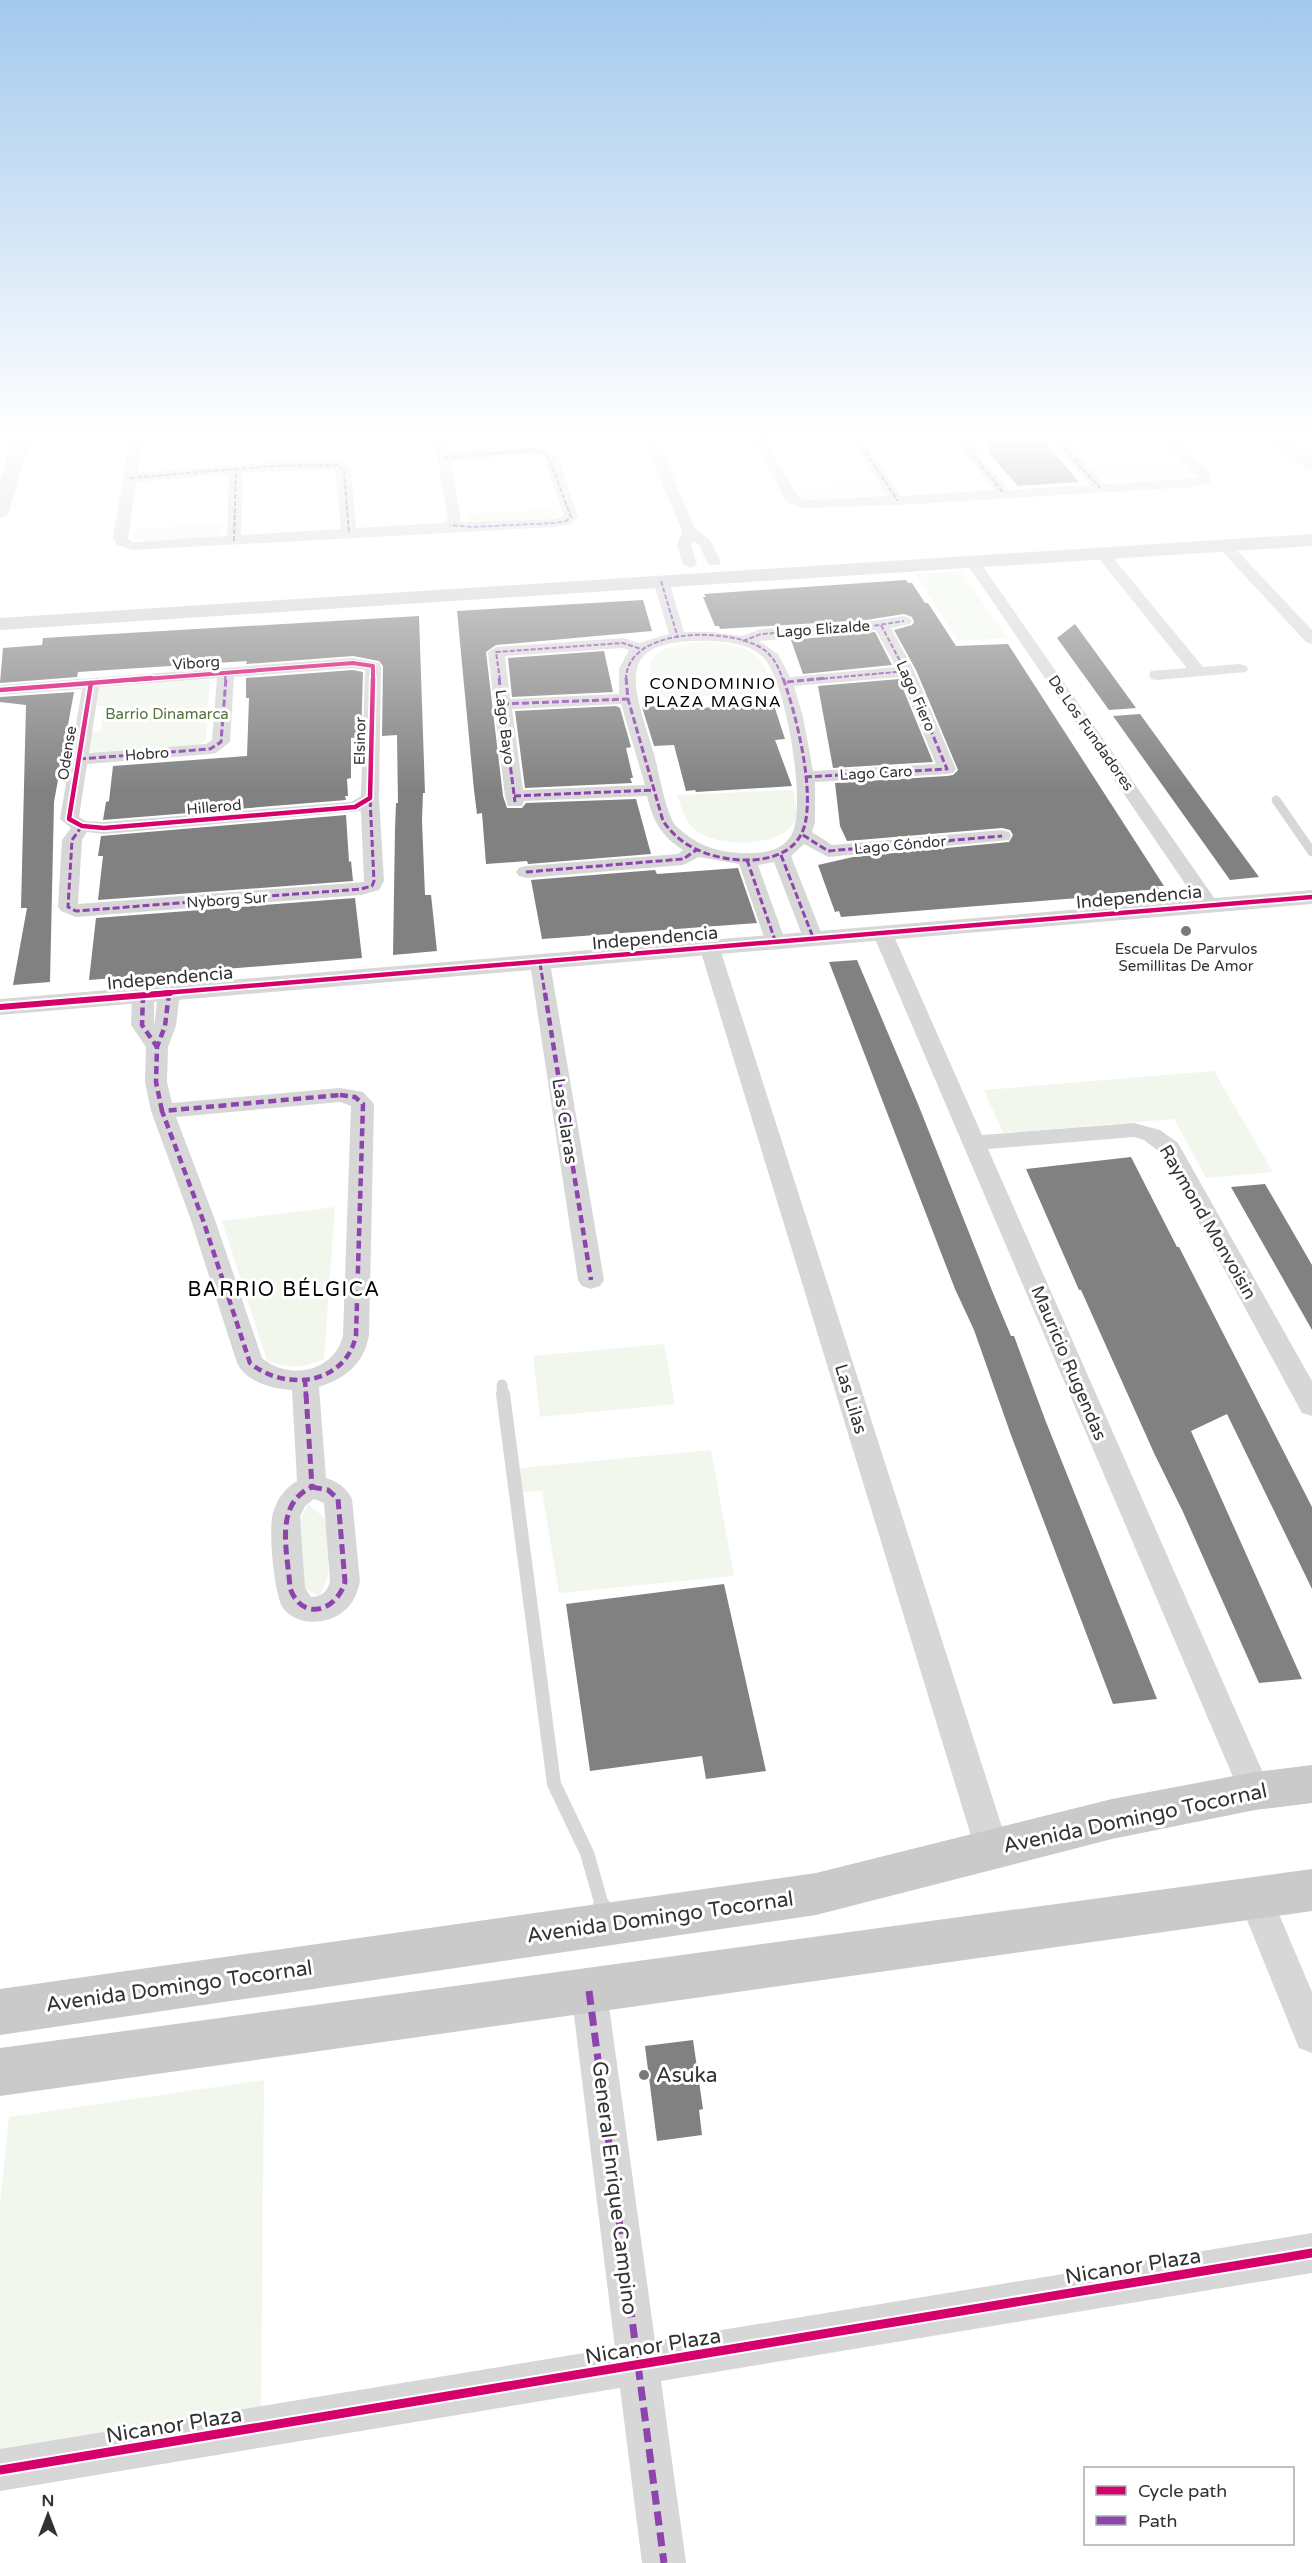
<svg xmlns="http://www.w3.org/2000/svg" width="1312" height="2563" viewBox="0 0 1312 2563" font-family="'Varela Round',sans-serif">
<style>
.green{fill:#f2f7ee}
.building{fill:#818181}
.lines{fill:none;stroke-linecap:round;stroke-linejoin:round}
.service-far3{stroke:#d7d7d7;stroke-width:9}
.service-far2{stroke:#d7d7d7;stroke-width:11}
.service-far1{stroke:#d7d7d7;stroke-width:14}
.service{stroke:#d7d7d7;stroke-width:19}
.minor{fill:#d7d7d7;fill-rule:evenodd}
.tertiary{fill:#d7d7d7;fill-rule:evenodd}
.secondary{fill:#d0d0d0;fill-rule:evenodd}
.primary{fill:#cacaca;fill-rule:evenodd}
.quiet-far4{stroke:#8e44ad;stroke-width:2;stroke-dasharray:5 2;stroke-linecap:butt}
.quiet-far3{stroke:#8e44ad;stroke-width:3;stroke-dasharray:7 3;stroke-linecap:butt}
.quiet-far2{stroke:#8e44ad;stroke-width:4.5;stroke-dasharray:8 4.5;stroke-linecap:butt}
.quiet-far1{stroke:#8e44ad;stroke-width:5;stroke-dasharray:10 5;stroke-linecap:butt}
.quiet{stroke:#8e44ad;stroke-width:7;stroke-dasharray:14 7;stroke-linecap:butt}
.cycleway-far3-casing{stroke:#fff;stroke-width:6}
.cycleway-far2-casing{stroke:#fff;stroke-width:8}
.cycleway-far1-casing{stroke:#fff;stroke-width:10}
.cycleway-casing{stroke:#fff;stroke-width:13}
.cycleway-far3{stroke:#d6006c;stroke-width:4}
.cycleway-far2{stroke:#d6006c;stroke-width:4.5}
.cycleway-far1{stroke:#d6006c;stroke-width:6}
.cycleway{stroke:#d6006c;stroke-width:9}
.poi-dot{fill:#7a7a7a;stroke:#fff;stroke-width:2}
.labels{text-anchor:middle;stroke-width:6;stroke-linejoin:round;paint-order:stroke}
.far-street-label{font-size:15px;fill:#333;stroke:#fff}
.far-park-label{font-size:15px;fill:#52743b;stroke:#fff}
.far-poi-label{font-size:15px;fill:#333;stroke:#fff}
.far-neighbourhood-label{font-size:16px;letter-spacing:1.5px;fill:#000;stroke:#fff}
.street-label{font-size:18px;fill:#333;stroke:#fff}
.neighbourhood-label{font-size:20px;letter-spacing:1.5px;fill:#000;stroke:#fff}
.near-street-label{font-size:21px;fill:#333;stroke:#fff}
.near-poi-label{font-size:21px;fill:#333;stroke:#fff;text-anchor:start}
</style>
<rect width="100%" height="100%" fill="#fff"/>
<g class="green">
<polygon points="1179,463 1192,475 1106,482 1100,479 1090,467"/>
<polygon points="879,484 887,495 812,498 806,497 796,487"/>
<polygon points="556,509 557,517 553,520 467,523 466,514"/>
<polygon points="221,524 221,534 214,537 145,541 134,538 134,529"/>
<polygon points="961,571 1007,638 958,641 915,574"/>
<path d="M 709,642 C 749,645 764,651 773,693 L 657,698 C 655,689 650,679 650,670 C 650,643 690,643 709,642 Z"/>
<polygon points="210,678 206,740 199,745 91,752 87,750 89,733 101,731 104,706 93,706 98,686"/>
<path d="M 793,790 C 795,799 799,812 795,821 C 781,849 712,848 693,828 C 684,819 681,806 677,795 Z"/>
<polygon points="1214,1071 1273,1172 1206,1178 1174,1119 1003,1133 984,1090"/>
<path d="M 335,1207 L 324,1359 C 304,1368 288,1369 267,1361 L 222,1221 Z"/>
<polygon points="664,1344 675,1404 540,1417 533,1356"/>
<polygon points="711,1450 734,1576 559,1593 542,1491 522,1492 520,1468"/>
<polygon points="308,1504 327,1520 328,1576 320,1597 301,1586 298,1525"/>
<polygon points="264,2080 261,2409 0,2453 0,2204 9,2117"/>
</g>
<g class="building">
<polygon points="1041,438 1079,482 1018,486 987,451 990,450 983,442"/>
<polygon points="906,580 908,583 912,583 925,603 928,603 956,646 1008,644 1164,886 1157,886 1159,889 1101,894 1102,896 841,917 839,911 835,912 818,865 853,857 1009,842 1013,835 1010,830 1002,828 847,841 840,826 835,783 947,776 953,775 958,770 916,670 894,630 912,625 914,622 912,617 904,614 866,620 720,629 719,626 715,626 703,597 706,597 704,594"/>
<polygon points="643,600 652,631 496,645 486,652 503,796 507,808 522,808 526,803 636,799 651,854 528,864 527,861 486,864 482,813 477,814 474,790 457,611"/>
<polygon points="419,616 425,793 423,793 422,821 425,895 431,895 437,951 393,955 395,829 396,803 398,803 397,735 382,736 383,666 379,661 353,656 246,664 247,661 78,672 77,677 0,683 3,648 42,645 43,638"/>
<polygon points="1075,624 1123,690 1136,708 1109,710 1057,638"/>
<polygon points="875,632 892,665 803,674 791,640"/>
<polygon points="604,651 613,692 512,697 508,658"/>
<polygon points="353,670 363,672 361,737 351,738 351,778 347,779 348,796 345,796 346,800 103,820 106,802 109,801 113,766 247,756 249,698 246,698 246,678"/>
<polygon points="899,679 933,762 833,768 818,686"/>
<polygon points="74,692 54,802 50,982 13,985 27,908 21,908 26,705 0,702 0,697"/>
<polygon points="772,699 785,739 775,740 792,786 696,792 695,790 686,791 674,745 654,746 642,707 693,704 694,708 744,706 743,701"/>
<polygon points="616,706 620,708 631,747 626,748 633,778 630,778 632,783 525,788 515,711"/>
<polygon points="1140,714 1198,794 1259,877 1230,880 1113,716"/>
<polygon points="346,815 349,862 351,861 353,881 98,900 103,856 98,856 101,836"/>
<polygon points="738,868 757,923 542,939 531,880 655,870 657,874"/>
<polygon points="355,898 362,958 89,980 96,918"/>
<polygon points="857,960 918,1104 993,1293 1011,1336 1014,1336 1046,1422 1157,1699 1113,1704 1011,1435 974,1330 955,1289 829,962"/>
<polygon points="1131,1157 1177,1247 1179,1247 1312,1507 1312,1589 1227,1414 1191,1431 1302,1679 1259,1683 1183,1512 1154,1453 1081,1290 1079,1290 1026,1169"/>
<polygon points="1265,1184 1312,1265 1312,1330 1231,1187"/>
<polygon points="724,1584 766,1771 706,1779 702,1756 590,1771 566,1604"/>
<polygon points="693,2040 703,2109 699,2110 702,2135 657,2141 645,2046"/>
</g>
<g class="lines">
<polyline class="service-far3" points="1276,800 1312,852"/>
<polyline class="service-far2" points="502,1385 503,1396"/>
<polyline class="service-far1" points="503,1394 554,1784 587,1853 603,1909"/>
<polyline class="service" points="602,1907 605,1917"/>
<g class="minor">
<path d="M 131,433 L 144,433 L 144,436 L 234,433 L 228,437 L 143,443 L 138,473 L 272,462 L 344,462 L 351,471 L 356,528 L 444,523 L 448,520 L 433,433 L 446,433 L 449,453 C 472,451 543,438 557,456 L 578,517 L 571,524 L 555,527 L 133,550 L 117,545 L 113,537 ZM 533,454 L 544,457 L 564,516 L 555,519 L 461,522 L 451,461 ZM 335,469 L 341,529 L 241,535 L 243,473 ZM 229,474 L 227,536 L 134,542 L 128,539 L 136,482 Z"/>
<polygon points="636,433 649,433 660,446 695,529 710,540 721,562 719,565 709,565 699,545 693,541 691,545 697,564 690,568 683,564 677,545 682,531 647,447"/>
<path d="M 749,433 L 875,433 L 875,438 L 863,439 L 901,496 L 994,490 L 950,433 L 999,433 L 993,437 L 967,438 L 1008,490 L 1090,485 L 1044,433 L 1057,433 L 1104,484 L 1197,478 L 1197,475 L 1154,433 L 1168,433 L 1209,471 L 1211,480 L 1209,483 L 1192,487 L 898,505 L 801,508 L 786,501 ZM 850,439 L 888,496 L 804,500 L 797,495 L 766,442 Z"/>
<polygon points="1224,541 1229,542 1312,630 1312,644 1306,642 1219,548 1217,545 1219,542"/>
<polygon points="1101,548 1106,549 1203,667 1240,664 1246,666 1248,669 1246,672 1157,680 1151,679 1149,675 1151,671 1187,668 1096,555 1094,552 1096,549"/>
<polygon points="972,557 977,558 1217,902 1220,906 1217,910 1203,910 965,561"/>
<path d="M 661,576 L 669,581 L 684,632 L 712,632 L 742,636 L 761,629 L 866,622 L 904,616 L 910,618 L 912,621 L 910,624 L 891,628 L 914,671 L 956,769 L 953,773 L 947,774 L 815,782 L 815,822 L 812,832 L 832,845 L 1002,830 L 1009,832 L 1011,836 L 1009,840 L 828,857 L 804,844 L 791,856 L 824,940 L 821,944 L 807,944 L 804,940 L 774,862 L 758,865 L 786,943 L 783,947 L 776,949 L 769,947 L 766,943 L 739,864 L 699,857 L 683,865 L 526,878 L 519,876 L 516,872 L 519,868 L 526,866 L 678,854 L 683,850 C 661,836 653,821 647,796 L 524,801 L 522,806 L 508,806 L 505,796 L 488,652 L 496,647 L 623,638 L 639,643 L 669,634 L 653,581 ZM 876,630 L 896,667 L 790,677 L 778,654 L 759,641 ZM 712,641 C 730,642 749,644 763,657 C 786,680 807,805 792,834 C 782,853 758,854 740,853 C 714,852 693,843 675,825 C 665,810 659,772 654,754 C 632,682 611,638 712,641 ZM 622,648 L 629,650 L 619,669 L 619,694 L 510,699 L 505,656 ZM 900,677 L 936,764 L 813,771 L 803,717 L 794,686 ZM 621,704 L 645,785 L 523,790 L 512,709 Z"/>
<path d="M 353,658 L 379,663 L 381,666 L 379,798 L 384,881 L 379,890 L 361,895 L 76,917 L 61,911 L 58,907 L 62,840 L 71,828 L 60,819 L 82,689 L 0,695 L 0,685 ZM 353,668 L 365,670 L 361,796 L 351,802 L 104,822 L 86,821 L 79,817 L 87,764 L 210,754 L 216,753 L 230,742 L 234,677 ZM 217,678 L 212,740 L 206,744 L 89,753 L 99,687 ZM 361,811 L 364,882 L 78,904 L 82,840 L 87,832 L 104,834 Z"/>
<polygon points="883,928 890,930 893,934 982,1135 1134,1123 1160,1130 1178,1143 1312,1381 1312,1416 1302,1413 1161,1153 1144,1140 1134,1137 988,1149 1271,1791 1267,1801 1255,1806 1243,1801 1239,1791 873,934 876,930"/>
<polygon points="710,943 717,945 720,949 1009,1849 1004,1860 992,1865 980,1860 975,1849 700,949 703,945"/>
<polygon points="540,957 547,959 550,963 604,1280 600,1286 591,1289 582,1286 578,1280 530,963 533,959"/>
<path d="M 169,987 L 177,988 L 180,993 L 176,1026 L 168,1047 L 167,1082 L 172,1103 L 340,1088 L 363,1092 L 374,1104 L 369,1335 C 364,1364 346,1378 319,1387 L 326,1478 C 338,1482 346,1487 352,1499 L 360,1582 C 357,1592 354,1603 345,1610 C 329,1625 297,1627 283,1608 C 274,1595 268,1528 273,1513 C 277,1499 285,1488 297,1481 L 292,1390 C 271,1389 247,1382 237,1363 L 191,1220 L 151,1111 L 145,1082 L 146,1047 L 131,1025 L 132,995 L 135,990 L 143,989 L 151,990 L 154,995 L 154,1027 L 158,993 L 161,988 ZM 340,1102 L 351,1106 L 343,1335 C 335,1372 289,1381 262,1358 L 215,1220 L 176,1117 ZM 314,1499 L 324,1503 L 330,1582 C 327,1592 321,1597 311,1597 L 305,1588 L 300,1517 L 305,1506 Z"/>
<polygon points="1255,1882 1267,1886 1312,1992 1312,2053 1299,2048 1238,1898 1243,1886"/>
<polygon points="589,1973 602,1979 607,1991 655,2341 1312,2233 1312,2273 661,2381 686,2563 642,2563 620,2388 0,2491 0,2449 615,2348 571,1991 576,1979"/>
</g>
<g class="tertiary">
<polygon points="1264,433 1282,433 1312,457 1312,470 1306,469"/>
<polygon points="1312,890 1312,904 0,1015 0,999"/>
</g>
<g class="secondary">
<polygon points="15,433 31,433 9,512 6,516 0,518 0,481"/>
<polygon points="1312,534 1312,546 0,630 0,618"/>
</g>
<g class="primary">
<polygon points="1312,1765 1312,1803 1255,1810 1112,1839 816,1915 0,2035 0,1989 816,1873 1112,1799 1255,1772"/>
<polygon points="1312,1869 1312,1911 0,2096 0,2048"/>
</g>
<g class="quiet-far4">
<polyline points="956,433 1004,494"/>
<polyline points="1050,433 1100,488"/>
<polyline points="854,435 898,501"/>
<polyline points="958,435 993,433"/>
<polyline points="757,438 870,435"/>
<polyline points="444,458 533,450 547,453 571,517 566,521 555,523 472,527 450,525"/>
<polyline points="130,478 272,466 339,465 344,471 349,534"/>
<polyline points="234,541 236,468"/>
<polyline points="661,581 678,638"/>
<polyline points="881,625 910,680"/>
<polyline points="743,641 761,634 866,627 904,621"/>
<polyline points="225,680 226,673"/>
<polyline points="500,680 496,652 623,643 641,649"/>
<path d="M 626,680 C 626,626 731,627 763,649 C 774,657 779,668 783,680"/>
<polyline points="809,680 906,671"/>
</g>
<g class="quiet-far3">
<polyline points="499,678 515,802"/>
<path d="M 626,678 L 628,699 L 663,821 C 670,831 679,840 690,846 C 722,865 794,871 805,824 C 814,786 796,714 783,678"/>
<polyline points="787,682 826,678"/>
<polyline points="502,704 628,699"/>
<polyline points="79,759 210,749 221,742 226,678"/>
<polyline points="805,777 947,769 909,678"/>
<polyline points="514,796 655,790"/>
<polyline points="82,826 72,840 68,907 76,911 361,889 372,886 374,881 370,798"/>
<polyline points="803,835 828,851 1002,836"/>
<polyline points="781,855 814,940"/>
<polyline points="747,860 776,943"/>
<polyline points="526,872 683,859 698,849"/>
<polyline points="540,963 545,994"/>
</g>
<g class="quiet-far2">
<polyline points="545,993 591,1280"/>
<polyline points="143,995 142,1025 157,1047"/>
<path d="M 340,1095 L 355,1097 L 363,1104 L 356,1335 C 346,1385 285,1392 250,1363 L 203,1220 L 162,1111 Z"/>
<polyline points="162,1111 156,1082 157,1047 165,1026 169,993"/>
<polyline points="305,1379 306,1396"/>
</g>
<g class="quiet-far1">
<polyline points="306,1394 312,1487"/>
<path d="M 312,1487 L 328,1490 L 338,1499 L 345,1582 C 336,1612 302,1622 290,1588 C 288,1553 273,1504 312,1487 Z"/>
</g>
<polyline class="quiet" points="589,1991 664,2563"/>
<defs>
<polyline id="cycleway-far3" points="132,680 353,663 373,666 373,680"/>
<g id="cycleway-far2">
<polyline points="91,683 69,819 82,826 104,828 355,807 370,798 373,678"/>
<polyline points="91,683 151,678"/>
<polyline points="0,690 91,683"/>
<polyline points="152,994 1312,897"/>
</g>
<polyline id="cycleway-far1" points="0,1007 170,993"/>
<polyline id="cycleway" points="0,2470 1312,2253"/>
</defs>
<use href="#cycleway-far3" class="cycleway-far3-casing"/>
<use href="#cycleway-far2" class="cycleway-far2-casing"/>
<use href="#cycleway-far1" class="cycleway-far1-casing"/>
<use href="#cycleway" class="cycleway-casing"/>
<use href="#cycleway-far3" class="cycleway-far3"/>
<use href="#cycleway-far2" class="cycleway-far2"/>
<use href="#cycleway-far1" class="cycleway-far1"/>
<use href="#cycleway" class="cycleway"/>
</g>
<linearGradient id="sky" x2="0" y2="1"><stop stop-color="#a3c9ed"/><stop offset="0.55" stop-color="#fff"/><stop offset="1" stop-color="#fff" stop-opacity="0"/></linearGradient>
<rect width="1312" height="792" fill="url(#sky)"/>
<g class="poi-dot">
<circle cx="1186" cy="931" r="6"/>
<circle cx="644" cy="2075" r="6"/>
</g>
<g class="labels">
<g class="far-street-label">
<text transform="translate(823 629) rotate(-4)" y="5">Lago Elizalde</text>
<text transform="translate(196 663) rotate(-4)" y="5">Viborg</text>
<text transform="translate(916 696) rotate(66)" y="5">Lago Fiero</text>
<text transform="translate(505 727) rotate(83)" y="5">Lago Bayo</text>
<text transform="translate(1091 733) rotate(55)" y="5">De Los Fundadores</text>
<text transform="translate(360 741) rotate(-89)" y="5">Elsinor</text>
<text transform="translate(67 753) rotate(-81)" y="5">Odense</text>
<text transform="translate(147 754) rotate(-4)" y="5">Hobro</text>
<text transform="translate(876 773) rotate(-3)" y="5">Lago Caro</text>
<text transform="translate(214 807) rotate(-5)" y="5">Hillerod</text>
<text transform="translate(900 845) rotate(-5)" y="5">Lago Cóndor</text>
<text transform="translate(227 900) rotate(-4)" y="5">Nyborg Sur</text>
</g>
<g class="far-park-label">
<text x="167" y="719">Barrio Dinamarca</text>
</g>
<g class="far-poi-label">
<text x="1186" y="954">Escuela De Parvulos<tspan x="1186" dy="17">Semillitas De Amor</tspan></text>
</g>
<g class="far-neighbourhood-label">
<text x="713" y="689">CONDOMINIO<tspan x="713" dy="18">PLAZA MAGNA</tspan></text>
</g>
<g class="street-label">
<text transform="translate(1139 897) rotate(-5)" y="6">Independencia</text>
<text transform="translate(655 938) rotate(-5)" y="6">Independencia</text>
<text transform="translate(170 978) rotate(-5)" y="6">Independencia</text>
<text transform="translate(565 1121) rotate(81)" y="6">Las Claras</text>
<text transform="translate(1208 1222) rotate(60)" y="6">Raymond Monvoisin</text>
<text transform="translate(1069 1363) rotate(67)" y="6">Mauricio Rugendas</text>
<text transform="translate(851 1399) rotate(73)" y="6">Las Lilas</text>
</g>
<g class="neighbourhood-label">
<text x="284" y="1296">BARRIO BÉLGICA</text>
</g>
<g class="near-street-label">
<text transform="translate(1135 1818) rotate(-12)" y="7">Avenida Domingo Tocornal</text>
<text transform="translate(660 1917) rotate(-8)" y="7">Avenida Domingo Tocornal</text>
<text transform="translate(179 1986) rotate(-8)" y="7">Avenida Domingo Tocornal</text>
<text transform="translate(615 2188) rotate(83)" y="7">General Enrique Campino</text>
<text transform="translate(1133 2266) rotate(-9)" y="7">Nicanor Plaza</text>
<text transform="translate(653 2346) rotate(-9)" y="7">Nicanor Plaza</text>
<text transform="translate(174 2425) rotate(-9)" y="7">Nicanor Plaza</text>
</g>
<g class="near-poi-label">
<text x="656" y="2082">Asuka</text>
</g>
</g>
<rect x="1084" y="2467" width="210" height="78" fill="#ffffff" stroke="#adadad" stroke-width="1.5"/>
<rect x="1096" y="2486" width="30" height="9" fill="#d6006c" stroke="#adadad" stroke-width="1.5"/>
<text x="1138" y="2497" font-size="18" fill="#333333">Cycle path</text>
<rect x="1096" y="2516" width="30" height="9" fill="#8e44ad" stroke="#adadad" stroke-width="1.5"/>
<text x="1138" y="2527" font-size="18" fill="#333333">Path</text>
<g transform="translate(48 2515)" stroke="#ffffff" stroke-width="4.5" paint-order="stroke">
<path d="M0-4.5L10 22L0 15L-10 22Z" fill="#333333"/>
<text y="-9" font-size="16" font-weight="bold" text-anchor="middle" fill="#333333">N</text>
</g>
</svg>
